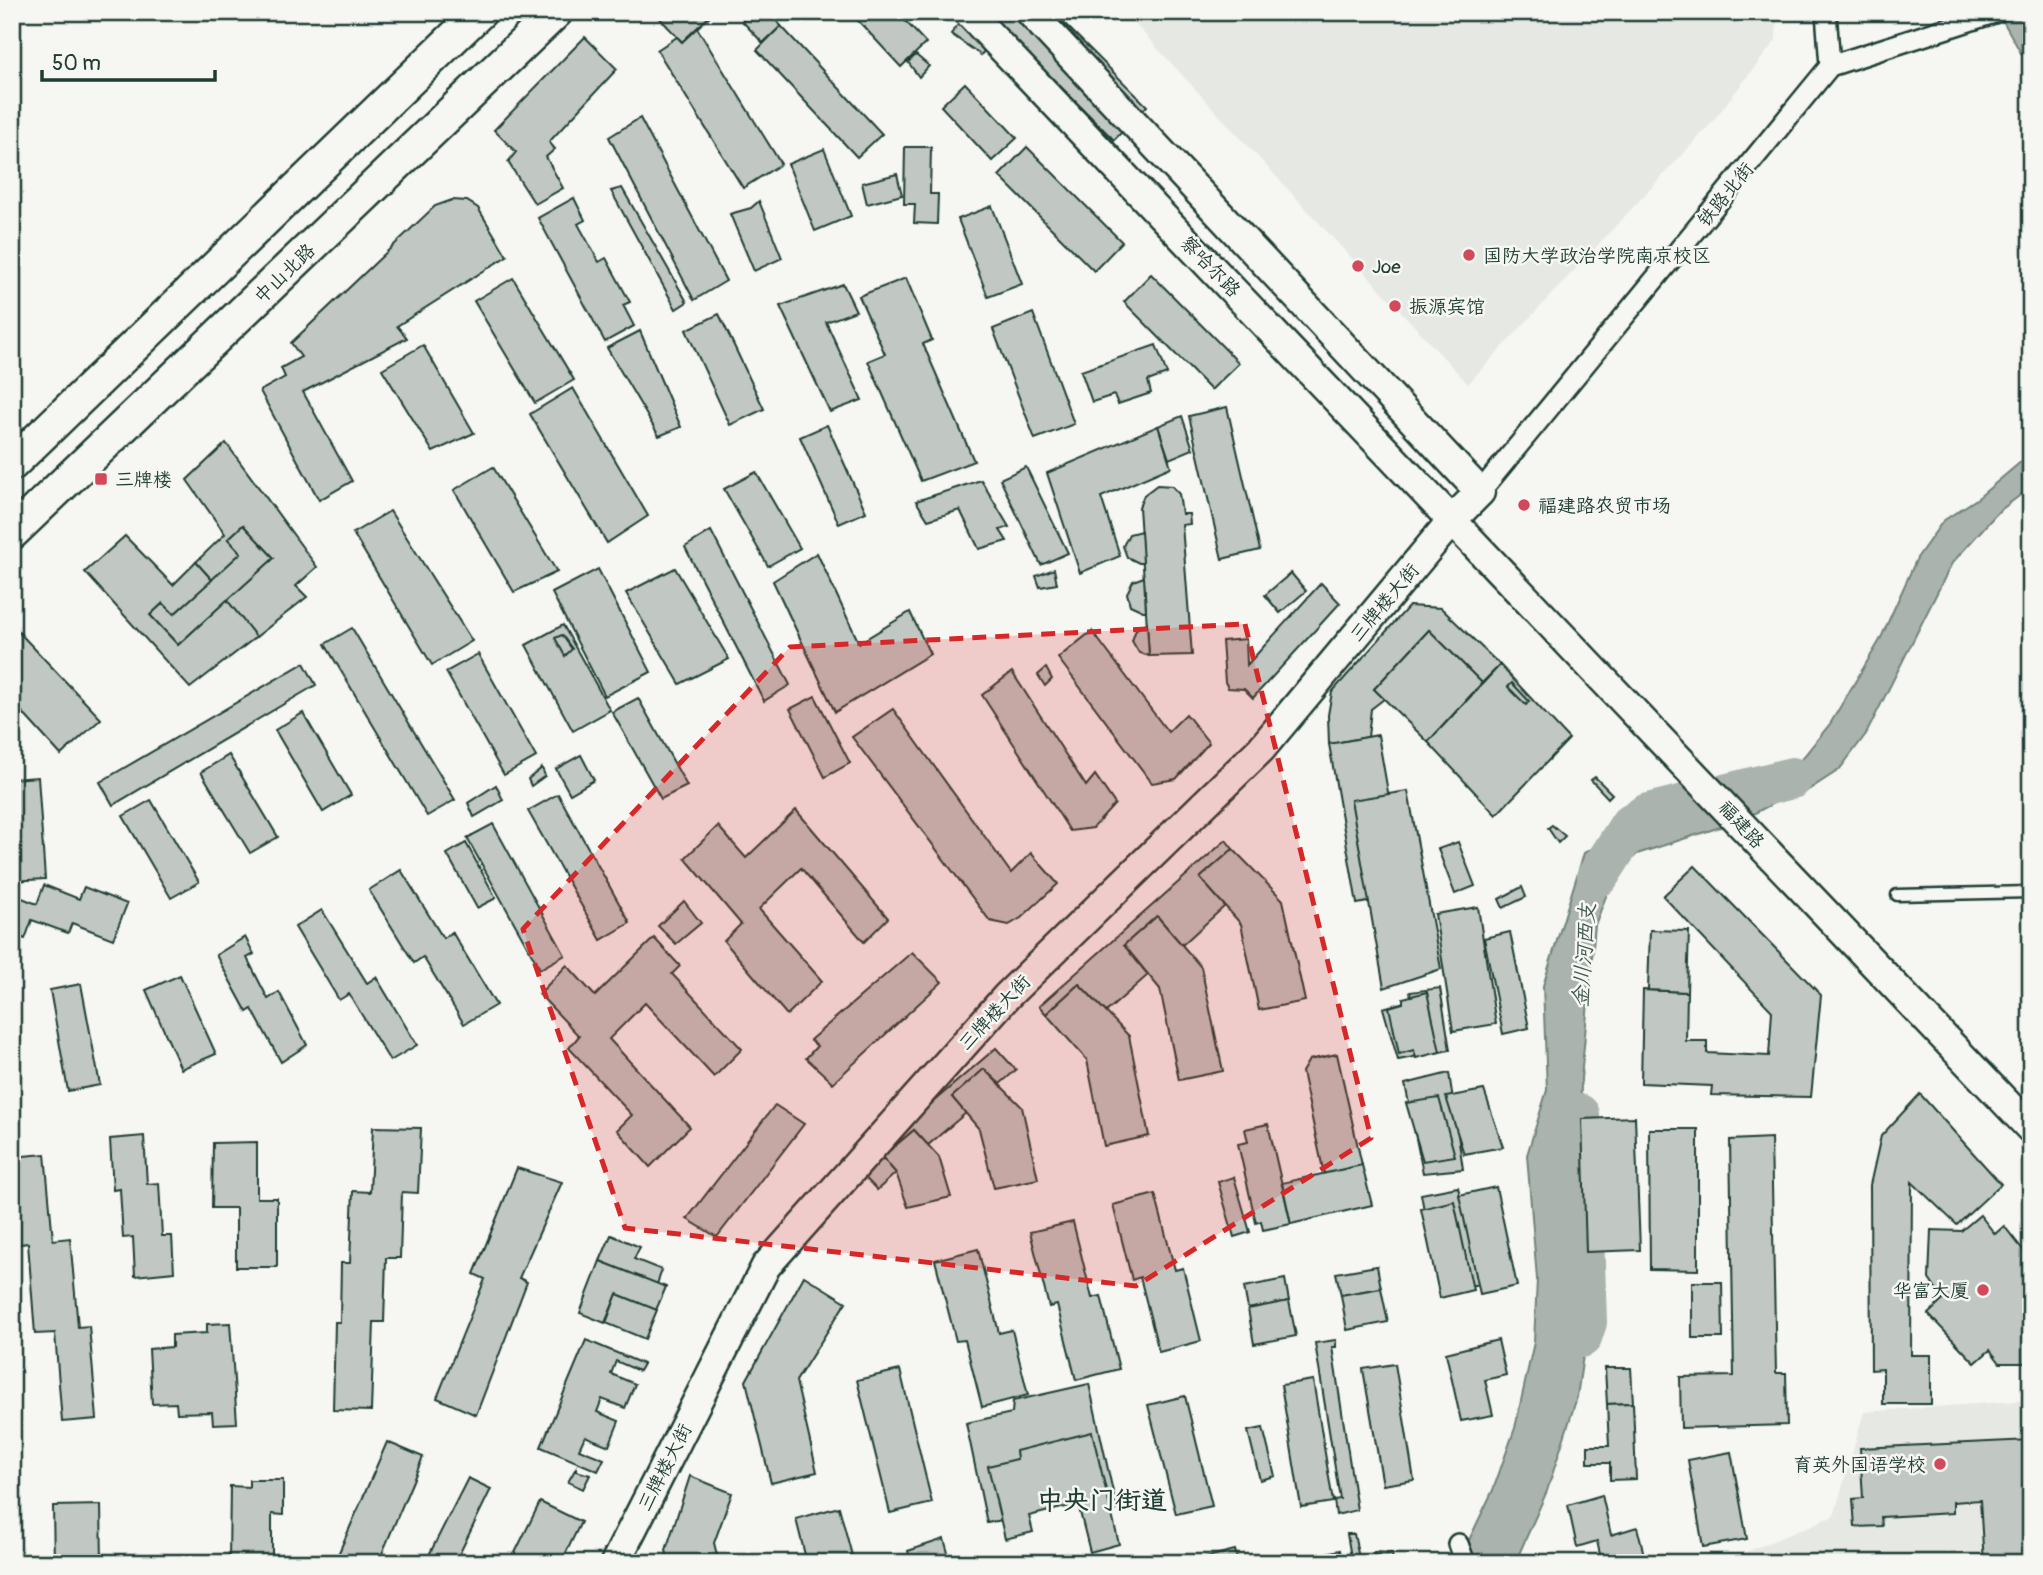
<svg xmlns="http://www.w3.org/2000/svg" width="2043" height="1575" viewBox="0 0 2043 1575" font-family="Pangolin,'LXGW WenKai TC',sans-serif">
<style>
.built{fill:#e6e8e4}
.water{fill:#aab3ae;stroke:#72847d;stroke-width:2}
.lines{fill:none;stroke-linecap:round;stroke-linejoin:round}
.river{stroke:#aab3ae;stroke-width:42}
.building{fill:#c1c8c3;stroke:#1f3d34;stroke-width:2}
.lane-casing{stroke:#1f3d34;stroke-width:15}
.street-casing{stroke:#1f3d34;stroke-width:24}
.secondary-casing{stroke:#1f3d34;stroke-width:33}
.primary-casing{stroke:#1f3d34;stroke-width:37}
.lane{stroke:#f6f6f2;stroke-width:10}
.street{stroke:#f6f6f2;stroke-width:19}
.secondary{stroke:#f6f6f2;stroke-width:28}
.primary{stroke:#f6f6f2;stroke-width:32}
.marked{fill:#d62828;fill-opacity:0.2;stroke:#d62828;stroke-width:5;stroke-dasharray:14 9;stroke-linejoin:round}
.poi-dot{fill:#d1495b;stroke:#f6f6f2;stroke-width:2.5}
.labels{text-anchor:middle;stroke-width:5;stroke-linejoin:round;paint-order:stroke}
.street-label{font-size:19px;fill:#1f3d34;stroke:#f6f6f2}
.poi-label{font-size:19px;fill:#1f3d34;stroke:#f6f6f2;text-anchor:start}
.water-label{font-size:21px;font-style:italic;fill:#425a52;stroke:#f6f6f2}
.district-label{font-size:26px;font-weight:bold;fill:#1f3d34;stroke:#f6f6f2}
</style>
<rect width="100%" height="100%" fill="#f6f6f2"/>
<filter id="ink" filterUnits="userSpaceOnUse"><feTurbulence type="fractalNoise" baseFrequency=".0143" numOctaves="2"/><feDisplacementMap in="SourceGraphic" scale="14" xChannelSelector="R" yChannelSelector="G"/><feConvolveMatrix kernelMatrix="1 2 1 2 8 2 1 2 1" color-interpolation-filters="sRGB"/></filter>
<g filter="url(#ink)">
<g class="built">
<polygon points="1124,12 1777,12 1776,40 1708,127 1468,384"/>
<polygon points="2031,1400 2031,1563 1719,1563 1834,1516 1864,1412"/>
</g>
<g class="water">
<polygon points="1998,12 2031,12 2031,71"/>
<polygon points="2031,447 2031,487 1998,512 1952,563 1866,734 1839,770 1805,792 1777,801 1742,820 1637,854 1613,878 1595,925 1581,1079 1580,1210 1586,1335 1577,1397 1547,1491 1515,1563 1458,1563 1493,1490 1515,1428 1534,1342 1537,1279 1527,1155 1547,1090 1543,986 1584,853 1655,814 1723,800 1766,777 1793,770 1830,724 1880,640 1917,558 1943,521 1978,498 2023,460"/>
</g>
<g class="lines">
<g class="river">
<polyline points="1598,876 1631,824 1648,814 1792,778"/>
<polyline points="1579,1115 1586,1322 1581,1337"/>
</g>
</g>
<g class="building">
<polygon points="654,12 714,12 682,42"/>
<polygon points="752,12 769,12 781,26 763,43 742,21"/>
<polygon points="850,12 897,12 926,43 901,67"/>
<polygon points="986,12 1053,12 1147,106 1114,140"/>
<polygon points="967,13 996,34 981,55 951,34"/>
<polygon points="781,26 882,134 857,157 757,50"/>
<polygon points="697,28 781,164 743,188 657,50 677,37 682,42"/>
<polygon points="585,37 617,69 549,142 555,149 546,157 563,188 535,204 508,162 516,152 494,130"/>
<polygon points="916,55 929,66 919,77 908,62"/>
<polygon points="965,83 1017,138 992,161 941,106"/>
<polygon points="640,118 726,281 694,300 609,137"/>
<polygon points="905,147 931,147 930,194 938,194 937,224 914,223 915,204 904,204"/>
<polygon points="1027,147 1122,242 1094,271 999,176"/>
<polygon points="824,149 851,216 815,231 788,164"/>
<polygon points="897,174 902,195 867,204 862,183"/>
<polygon points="622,188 687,302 676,309 611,191"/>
<polygon points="574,198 585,220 578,224 599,262 606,258 630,302 623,305 634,326 605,342 538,218"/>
<polygon points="452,200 467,201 478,208 507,256 397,326 407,338 303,392 352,481 319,500 260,391 285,377 281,368 301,357 291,343 435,206"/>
<polygon points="759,201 782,258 754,271 730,214 751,208"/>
<polygon points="992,206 1022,284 988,297 958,219"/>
<polygon points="1151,274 1239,363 1211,390 1124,302"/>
<polygon points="513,278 574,380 535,403 474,301"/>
<polygon points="906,278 932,340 923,344 974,461 921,481 868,361 885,354 859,296"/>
<polygon points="843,284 856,311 826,322 862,400 830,412 780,306"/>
<polygon points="1033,313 1074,424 1035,439 993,329"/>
<polygon points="719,314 764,409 730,425 686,330"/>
<polygon points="640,331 681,427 659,436 607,348"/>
<polygon points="423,345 474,433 433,452 382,369"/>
<polygon points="1156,345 1167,374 1148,381 1151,393 1118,404 1114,395 1092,402 1081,371"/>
<polygon points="573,388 648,516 607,543 530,414"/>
<polygon points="1227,407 1260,550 1222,559 1189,416"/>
<polygon points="1182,416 1193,449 1169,459 1158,426"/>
<polygon points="827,425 866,512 839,524 800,437"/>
<polygon points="1158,426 1171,467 1101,497 1120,556 1080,573 1047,473"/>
<polygon points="226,443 317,567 296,586 307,597 256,637 227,600 274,558 243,525 228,539 241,553 212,580 196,562 225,534 187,480"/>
<polygon points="493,467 557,572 514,592 454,490"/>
<polygon points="1026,467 1068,553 1041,565 1000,479"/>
<polygon points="756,472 800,548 768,566 724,489"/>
<polygon points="981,480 1009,527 1000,530 1007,541 979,549 960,510 928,520 916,501"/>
<polygon points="1157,485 1172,486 1179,494 1182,514 1189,514 1190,524 1182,525 1192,655 1149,656 1139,507 1144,495"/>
<polygon points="390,511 472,641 432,665 353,533"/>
<polygon points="243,525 274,558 178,645 150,615 163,603 174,614 241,553 228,539"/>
<polygon points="711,531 790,685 764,701 685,547"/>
<polygon points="1141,531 1143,563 1139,563 1127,557 1123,546 1129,534"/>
<polygon points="125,536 173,585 196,562 212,580 174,614 163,603 150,615 178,645 227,600 256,637 190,688 85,572"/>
<polygon points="817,553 859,643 910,612 930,654 835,712 773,581"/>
<polygon points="675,568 729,659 680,684 626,593"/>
<polygon points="598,569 651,672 605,696 552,593"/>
<polygon points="1054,569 1057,584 1040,587 1036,576"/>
<polygon points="1291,573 1306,591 1280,613 1265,595"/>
<polygon points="1144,577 1146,611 1143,611 1130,605 1127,593 1133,581"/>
<polygon points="1321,583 1340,603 1253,698 1244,689 1228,688 1225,682 1222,641 1246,639 1247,665"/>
<polygon points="1409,606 1441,608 1500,665 1482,683 1429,630 1374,689 1384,699 1371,709 1368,737 1329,744 1328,715 1332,692"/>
<polygon points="1147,623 1149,656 1139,653 1132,641 1136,629"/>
<polygon points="563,625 610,710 573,731 526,645"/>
<polygon points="13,626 101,719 61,755 12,701"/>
<polygon points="352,628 455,800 427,816 325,644"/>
<polygon points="1429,630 1482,683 1428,742 1374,689"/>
<polygon points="1092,631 1168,732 1186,714 1209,743 1176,779 1152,783 1058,658"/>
<polygon points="562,635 572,649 565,656 555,638"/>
<polygon points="478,654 536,757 504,775 446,672"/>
<polygon points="304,663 316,685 113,805 100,782"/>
<polygon points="1500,665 1569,739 1496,815 1428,742"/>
<polygon points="1046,668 1052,679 1045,686 1038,675"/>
<polygon points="1012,672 1086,786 1095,775 1115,804 1093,828 1070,831 982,695"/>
<polygon points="1512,683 1529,701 1526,705 1508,687"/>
<polygon points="815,696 850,763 825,777 790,709"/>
<polygon points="638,698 687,786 661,799 612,712"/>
<polygon points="893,709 1011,873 1031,853 1058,884 1021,918 1009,925 990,921 852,737"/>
<polygon points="303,713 351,795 323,812 275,730"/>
<polygon points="1378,735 1406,895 1357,904 1329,744"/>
<polygon points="229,755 278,837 250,853 201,772"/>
<polygon points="581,755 594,780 570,794 556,769"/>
<polygon points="542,768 545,776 531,786 528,779"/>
<polygon points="38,777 45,879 12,881 12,779"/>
<polygon points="1595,777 1612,794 1608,798 1591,780"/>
<polygon points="496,785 503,800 474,817 468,803"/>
<polygon points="1408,791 1441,969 1384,988 1351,800"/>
<polygon points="558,794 630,923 601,940 528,811"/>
<polygon points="151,800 199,882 171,898 123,816"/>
<polygon points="796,810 888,918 864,942 801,868 759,909 822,981 787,1015 724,941 741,924 685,858 718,826 746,858"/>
<polygon points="493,824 565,955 540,969 467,838"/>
<polygon points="1552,825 1565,836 1558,843 1548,828"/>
<polygon points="1226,840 1233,849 1200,878 1225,906 1182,945 1157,916 1124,945 1148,975 1106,1012 1079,984 1046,1014 1039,1006"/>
<polygon points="1458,842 1475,886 1455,894 1438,849"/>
<polygon points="466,843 496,898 477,908 447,854"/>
<polygon points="1233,849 1283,900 1305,1001 1259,1010 1241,924 1200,878"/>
<polygon points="1695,866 1821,995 1811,1097 1711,1095 1712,1086 1641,1083 1643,990 1687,992 1686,1041 1707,1041 1707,1053 1769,1056 1772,1011 1663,896"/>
<polygon points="401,870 443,938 452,932 496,1005 464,1024 423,957 414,963 369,890"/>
<polygon points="44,885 79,899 84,887 127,904 113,939 72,923 68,933 32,920 25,939 12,934 12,894 37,904"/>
<polygon points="1522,887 1526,897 1503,908 1499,899"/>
<polygon points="684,901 701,923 676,944 658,926"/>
<polygon points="1478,907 1496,1024 1453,1031 1435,914"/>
<polygon points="322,910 367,983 376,977 417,1045 390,1061 349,994 339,1000 295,927"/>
<polygon points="1157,916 1201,967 1223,1071 1179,1080 1160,989 1124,945"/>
<polygon points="1650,930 1689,931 1687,992 1648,990"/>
<polygon points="1510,932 1529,1028 1503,1034 1484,938"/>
<polygon points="245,937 254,954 247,958 268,999 279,992 307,1045 281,1062 252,1009 247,1012 216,955"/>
<polygon points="654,938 680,966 672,974 742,1049 714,1077 645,1003 609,1039 690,1127 650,1167 617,1130 632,1115 569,1048 579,1036 539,994 567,965 595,996"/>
<polygon points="912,952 942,982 833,1083 806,1058 817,1046 810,1040"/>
<polygon points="180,975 216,1054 181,1069 146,990"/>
<polygon points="81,984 100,1085 68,1091 50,990"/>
<polygon points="1079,984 1129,1036 1149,1136 1104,1146 1087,1060 1046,1014"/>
<polygon points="1440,988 1450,1050 1398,1060 1383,1008 1412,1000 1410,992"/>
<polygon points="1427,992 1440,1052 1416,1058 1414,1050 1399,1054 1389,1007 1403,1003 1403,998"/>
<polygon points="996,1048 1016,1070 1000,1084 984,1069 952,1097 966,1113 928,1145 914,1130 882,1157 896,1173 877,1190 856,1168"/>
<polygon points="1337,1054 1362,1165 1324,1174 1302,1072 1309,1060"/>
<polygon points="984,1069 1022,1107 1038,1179 994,1188 979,1129 952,1097"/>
<polygon points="1449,1073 1463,1169 1423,1173 1405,1084"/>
<polygon points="1484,1090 1503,1147 1464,1154 1446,1097"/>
<polygon points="1920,1094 2001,1184 1957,1225 1912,1182 1911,1355 1931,1355 1931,1404 1883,1404 1883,1369 1871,1370 1870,1185 1881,1136"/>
<polygon points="1439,1098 1455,1156 1423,1161 1406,1103"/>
<polygon points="775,1105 804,1124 717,1237 687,1219"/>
<polygon points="1635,1117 1640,1250 1586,1252 1582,1119"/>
<polygon points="1268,1124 1291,1224 1263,1230 1261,1221 1256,1223 1238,1144 1248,1142 1245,1129"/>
<polygon points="373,1127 421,1128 418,1193 402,1192 400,1258 386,1258 384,1322 374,1322 371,1411 333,1410 335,1322 340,1322 341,1263 350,1263 353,1191 370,1192"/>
<polygon points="1649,1129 1698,1129 1698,1270 1650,1269"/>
<polygon points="914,1130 939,1157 951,1197 908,1207 896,1173 882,1157"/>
<polygon points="144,1136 147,1184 159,1183 162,1236 172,1236 174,1272 135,1276 133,1237 123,1238 120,1189 113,1190 110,1139"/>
<polygon points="1771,1138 1776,1373 1786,1373 1787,1425 1681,1428 1680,1377 1734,1376 1730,1140"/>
<polygon points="257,1142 257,1198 277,1198 277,1267 236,1267 236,1208 212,1208 213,1143"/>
<polygon points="45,1154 53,1240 70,1238 78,1327 89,1326 97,1419 62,1422 55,1333 35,1334 28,1243 14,1245 12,1157"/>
<polygon points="1362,1165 1372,1205 1291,1224 1282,1183"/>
<polygon points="517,1168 562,1182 519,1278 527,1282 476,1415 437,1398 485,1279 474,1274"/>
<polygon points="1234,1177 1250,1232 1234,1237 1218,1182"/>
<polygon points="1458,1187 1480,1284 1439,1291 1421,1194"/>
<polygon points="1496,1187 1517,1286 1480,1294 1459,1195"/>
<polygon points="1155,1194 1175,1270 1183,1268 1201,1341 1159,1352 1140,1277 1132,1280 1113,1205"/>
<polygon points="1454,1201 1473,1290 1440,1298 1421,1209"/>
<polygon points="1980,1215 1995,1234 2004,1226 2031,1260 2031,1363 2000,1363 1990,1350 1975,1363 1928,1314 1943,1300 1929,1279 1931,1230 1961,1231"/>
<polygon points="1073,1222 1092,1298 1101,1296 1119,1369 1076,1380 1057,1305 1049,1307 1030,1232"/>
<polygon points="611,1235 640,1247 634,1259 662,1270 657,1284 600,1261"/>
<polygon points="978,1249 999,1333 1012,1330 1028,1395 982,1407 965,1340 956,1341 935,1260"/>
<polygon points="600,1261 666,1287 656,1310 617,1294 605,1323 580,1313"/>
<polygon points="1377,1266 1381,1288 1341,1295 1336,1273"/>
<polygon points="804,1276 846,1302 796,1381 817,1472 771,1483 746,1381"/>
<polygon points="1285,1279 1289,1301 1248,1309 1244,1287"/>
<polygon points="1692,1282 1722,1282 1723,1338 1692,1338"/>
<polygon points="1381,1288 1388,1322 1347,1330 1341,1295"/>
<polygon points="617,1294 657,1310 645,1339 606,1323"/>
<polygon points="1289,1301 1296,1336 1254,1344 1248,1309"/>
<polygon points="230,1323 237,1423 213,1424 212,1412 177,1413 176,1403 152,1404 149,1349 172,1347 172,1335 207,1333 207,1324"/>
<polygon points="586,1340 643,1364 639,1371 616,1361 611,1374 635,1384 625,1408 602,1399 597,1412 619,1421 609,1446 585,1436 579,1449 604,1459 598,1471 541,1447"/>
<polygon points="1336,1340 1336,1347 1332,1347 1357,1510 1336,1515 1334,1500 1340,1499 1315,1343"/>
<polygon points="1498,1340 1506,1375 1485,1380 1493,1415 1461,1421 1446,1353"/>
<polygon points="1395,1364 1414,1480 1383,1485 1363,1369"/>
<polygon points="1605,1368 1631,1368 1633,1403 1607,1404"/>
<polygon points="900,1370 932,1503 890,1513 857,1380"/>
<polygon points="1313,1380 1333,1502 1301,1507 1281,1385"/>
<polygon points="1089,1384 1117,1510 1093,1515 1081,1460 1023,1473 1032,1514 987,1523 966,1423 1012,1413 1013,1401"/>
<polygon points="1185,1396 1212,1506 1176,1514 1148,1405"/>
<polygon points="1633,1403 1636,1479 1610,1480 1610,1463 1588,1463 1588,1446 1609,1446 1607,1404"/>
<polygon points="1263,1428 1275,1476 1260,1480 1248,1431"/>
<polygon points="1092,1432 1119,1544 1090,1552 1078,1504 1029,1516 1033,1532 1005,1539 988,1466 1017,1459 1016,1451"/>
<polygon points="2031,1440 2031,1483 2023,1483 2027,1563 1984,1563 1980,1500 1953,1502 1953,1513 1881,1517 1882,1526 1855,1527 1853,1499 1863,1498 1860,1448"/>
<polygon points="387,1442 423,1457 378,1563 351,1563 337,1557"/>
<polygon points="1731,1452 1747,1539 1703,1547 1688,1460"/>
<polygon points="576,1468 576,1471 590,1475 583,1489 568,1482"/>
<polygon points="690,1476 732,1493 714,1543 719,1563 669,1563 666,1550"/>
<polygon points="468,1478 491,1489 455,1563 425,1563"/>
<polygon points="249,1480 283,1480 283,1515 272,1514 272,1563 229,1563 230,1486 249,1487"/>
<polygon points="1602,1495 1611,1535 1637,1527 1646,1563 1602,1563 1597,1541 1577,1547 1568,1505"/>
<polygon points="540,1502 581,1522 561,1563 510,1563"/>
<polygon points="101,1505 102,1563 54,1563 53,1506"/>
<polygon points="839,1507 854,1563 807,1563 796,1519"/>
<polygon points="1347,1534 1354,1534 1360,1563 1374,1559 1374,1552 1392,1553 1393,1563 1352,1563"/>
<polygon points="944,1539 951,1563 911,1563 908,1551"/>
<polygon points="1235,1550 1238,1563 1187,1563 1187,1562"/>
<polygon points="1340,1550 1342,1563 1303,1563 1303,1558"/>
</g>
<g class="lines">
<defs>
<polyline id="lane" points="1897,895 2031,892"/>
<g id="street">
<polyline points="1826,12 1830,66"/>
<polyline points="1480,492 1830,66 1997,12"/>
<polyline points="1458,1544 1465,1563"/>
</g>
<g id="secondary">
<polyline points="968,12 2031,1129"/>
<polyline points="615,1563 766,1266 1007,996 1261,749 1453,519 1480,492 1030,12"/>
</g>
<g id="primary">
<polyline points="12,464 480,12"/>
<polyline points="12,533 556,12"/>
</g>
</defs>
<use href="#lane" class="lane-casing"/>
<use href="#street" class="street-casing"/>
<use href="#secondary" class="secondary-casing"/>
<use href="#primary" class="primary-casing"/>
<use href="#lane" class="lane"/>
<use href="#street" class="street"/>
<use href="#secondary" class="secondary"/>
<use href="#primary" class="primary"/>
</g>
</g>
<path class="marked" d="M 1245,624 L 1371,1138 L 1136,1286 L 625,1228 L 523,929 L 790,647 Z"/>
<g class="poi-dot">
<circle cx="1469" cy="255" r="7"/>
<circle cx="1358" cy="266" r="7"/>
<circle cx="1395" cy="306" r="7"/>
<rect x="94" y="472" width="14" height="14" rx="3.5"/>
<circle cx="1524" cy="505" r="7"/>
<circle cx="1983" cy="1290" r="7"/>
<circle cx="1940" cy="1464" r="7"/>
</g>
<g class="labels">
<g class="street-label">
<text transform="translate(1725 194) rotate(-51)" y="7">铁路北街</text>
<text transform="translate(1211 266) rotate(46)" y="7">察哈尔路</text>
<text transform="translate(284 273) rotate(-44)" y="7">中山北路</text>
<text transform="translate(1384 602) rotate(-50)" y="7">三牌楼大街</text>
<text transform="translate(1742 824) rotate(47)" y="7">福建路</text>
<text transform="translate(994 1012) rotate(-47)" y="7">三牌楼大街</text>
<text transform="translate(664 1467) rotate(-63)" y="7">三牌楼大街</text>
</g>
<g class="poi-label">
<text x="1483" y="262">国防大学政治学院南京校区</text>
<text x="1372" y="273">Joe</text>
<text x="1409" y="313">振源宾馆</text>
<text x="115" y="486">三牌楼</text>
<text x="1538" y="512">福建路农贸市场</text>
<text x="1969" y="1297" text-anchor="end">华富大厦</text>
<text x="1926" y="1471" text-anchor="end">育英外国语学校</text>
</g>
<g class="water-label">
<text transform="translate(1584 955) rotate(-86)" y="7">金川河西支</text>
</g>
<g class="district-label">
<text x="1102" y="1509">中央门街道</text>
</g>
</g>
<rect width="2043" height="1575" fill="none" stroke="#f6f6f2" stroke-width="42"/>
<rect x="21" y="21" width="2001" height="1533" fill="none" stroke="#1f3d34" stroke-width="2.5" filter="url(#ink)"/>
<path d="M42 70v10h173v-10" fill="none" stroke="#1f3d34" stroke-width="3.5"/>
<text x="52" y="70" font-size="21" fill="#1f3d34" stroke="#f6f6f2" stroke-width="5" paint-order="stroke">50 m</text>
</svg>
